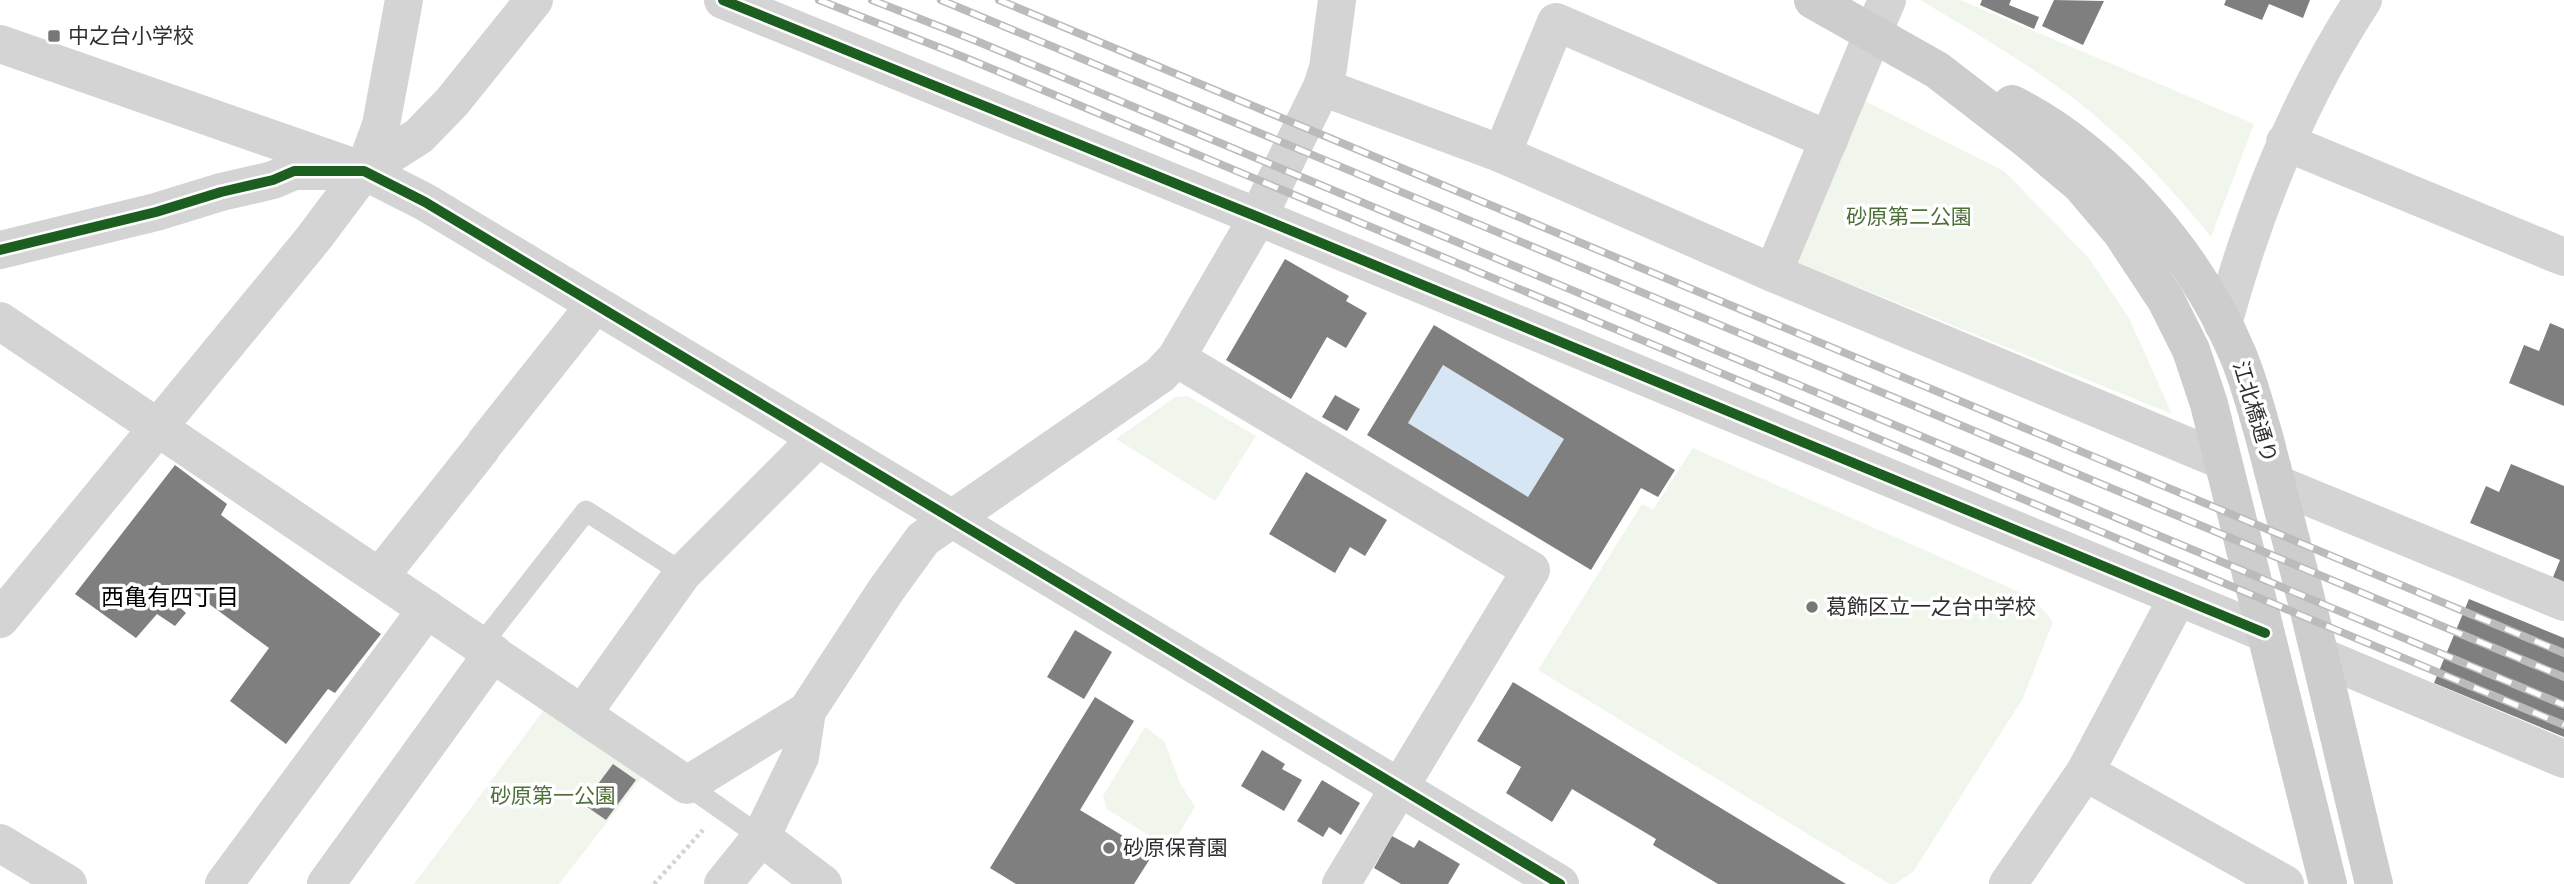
<svg xmlns="http://www.w3.org/2000/svg" width="2564" height="884" viewBox="0 0 2564 884" font-family="Quicksand,'Noto Sans JP',sans-serif">
<style>
.green{fill:#f0f6ec}
.water{fill:#d7e6f4}
.building{fill:#7f7f7f;fill-rule:evenodd}
.lines{fill:none;stroke-linecap:round;stroke-linejoin:round}
.path{stroke:#d4d4d4;stroke-width:4.5;stroke-dasharray:3.5 3.5;stroke-linecap:butt}
.service{stroke:#d4d4d4;stroke-width:21}
.minor{stroke:#d4d4d4;stroke-width:38}
.tertiary{stroke:#d4d4d4;stroke-width:38}
.secondary{stroke:#cdcdcd;stroke-width:38}
.rail-casing{stroke:#bbb;stroke-width:8}
.rail{stroke:#fff;stroke-width:5;stroke-dasharray:16;stroke-linecap:butt}
.cycleway-casing{stroke:#fff;stroke-width:15}
.cycleway{stroke:#1b5e20;stroke-width:10}
.poi-dot{fill:#787878;stroke:#fff;stroke-width:2.5}
.labels{text-anchor:middle;stroke-width:7;stroke-linejoin:round;paint-order:stroke}
.poi-label{font-size:21px;fill:#2f2f2f;stroke:#fff;text-anchor:start}
.park-label{font-size:21px;fill:#4e6f38;stroke:#fff}
.street-label{font-size:21px;fill:#2f2f2f;stroke:#fff}
.neighbourhood-label{font-size:23px;fill:#000;stroke:#fff}
</style>
<rect width="100%" height="100%" fill="#fff"/>
<g class="green">
<path d="M 1920,0 L 1960,0 L 2254,124 L 2211,237 C 2170,186 2125,138 2073,98 C 2024,61 1972,31 1920,0 Z"/>
<polygon points="1863,100 2004,171 2088,257 2129,318 2172,414 1796,262"/>
<polygon points="1188,396 1256,436 1215,501 1116,439 1175,397"/>
<polygon points="1693,448 2033,598 2053,622 2023,698 1913,872 1895,884 1890,884 1538,670 1642,504 1653,510"/>
<polygon points="546,707 643,776 559,884 414,884"/>
<polygon points="1145,727 1164,741 1180,783 1195,807 1170,849 1107,809 1103,796"/>
</g>
<polygon class="water" points="1443,365 1564,439 1528,497 1408,423"/>
<g class="building">
<polygon points="1982,0 2011,0 2009,5 2039,17 2034,29 1980,5"/>
<polygon points="2054,0 2104,1 2083,45 2042,26"/>
<polygon points="2226,0 2310,0 2303,18 2269,4 2262,20 2224,5"/>
<polygon points="1285,259 1349,296 1346,301 1367,313 1346,348 1327,337 1291,399 1226,360"/>
<polygon points="2550,323 2564,329 2564,406 2509,383 2524,345 2539,351"/>
<path d="M 1434,325 L 1675,470 L 1658,497 L 1641,488 L 1591,570 L 1367,435 ZM 1443,365 L 1564,439 L 1528,497 L 1408,423 Z"/>
<polygon points="1335,395 1360,409 1347,431 1322,417"/>
<polygon points="2511,464 2564,486 2564,587 2551,582 2560,560 2470,523 2486,486 2499,492"/>
<polygon points="175,465 227,504 221,515 381,634 335,693 328,689 286,744 230,701 269,648 182,584 170,598 186,613 175,626 157,614 136,638 75,594"/>
<polygon points="1306,472 1387,520 1365,556 1350,547 1335,573 1269,534"/>
<polygon points="2469,599 2564,638 2564,737 2434,683"/>
<polygon points="1075,630 1112,652 1084,699 1047,677"/>
<polygon points="1513,682 1846,884 1718,884 1653,845 1656,839 1572,789 1552,822 1506,793 1521,767 1477,741"/>
<polygon points="1095,697 1134,721 1080,810 1153,854 1134,884 1016,884 990,868"/>
<polygon points="1262,750 1285,764 1282,769 1302,780 1284,811 1241,786"/>
<polygon points="613,764 636,780 606,820 583,804"/>
<polygon points="1322,780 1360,803 1341,835 1329,827 1323,837 1297,821"/>
<polygon points="1392,836 1414,848 1419,840 1460,864 1448,884 1401,884 1374,868"/>
</g>
<g class="lines">
<polyline class="path" points="654,884 703,830"/>
<g class="service">
<polyline points="481,645 586,511 683,573"/>
<polyline points="687,785 761,837"/>
</g>
<g class="minor">
<polyline points="723,0 1258,217 2265,633"/>
<polyline points="1322,87 1502,154 1773,273 2221,460"/>
<polyline points="2285,142 2564,257"/>
<polyline points="1502,154 1556,22 1829,140"/>
<polyline points="1773,273 1887,0"/>
<polyline points="0,321 687,785 807,711"/>
<path d="M 2223,324 C 2254,210 2298,100 2363,0"/>
<polyline points="1176,358 1531,570 1341,884"/>
<polyline points="485,443 595,305"/>
<polyline points="2277,484 2564,602"/>
<polyline points="380,576 481,449"/>
<polyline points="2320,656 2564,759"/>
<polyline points="583,713 683,573 818,438"/>
<polyline points="2085,772 2285,884"/>
<polyline points="761,837 823,884"/>
<polyline points="0,843 68,884"/>
<polyline points="224,884 427,609"/>
<polyline points="326,884 493,653"/>
<polyline points="723,884 761,837 800,757 807,711 886,590 923,539 1160,375 1176,358 1258,217 1322,87 1328,68 1337,0"/>
<polyline points="2008,884 2085,772 2178,597"/>
</g>
<g class="tertiary">
<polyline points="0,44 364,171 419,136 452,102 534,0"/>
<polyline points="0,250 156,212 221,192 273,180 294,171 364,171 425,202 1560,884"/>
<polyline points="0,619 313,239 364,171 381,125 404,0"/>
</g>
<g class="secondary">
<polyline points="1813,0 1937,70 2029,141 2080,184 2121,232 2166,300 2191,350 2209,404 2328,884"/>
<path d="M 2012,104 C 2109,153 2196,255 2238,355 C 2249,381 2256,409 2264,436 C 2276,482 2288,528 2300,575 C 2326,678 2349,781 2374,884"/>
</g>
<defs>
<g id="rail">
<polyline points="819,0 966,58 2564,725"/>
<polyline points="872,0 974,40 2564,705"/>
<polyline points="941,0 2564,677"/>
<polyline points="999,0 2564,653"/>
</g>
</defs>
<use href="#rail" class="rail-casing"/>
<use href="#rail" class="rail"/>
<defs>
<g id="cycleway">
<polyline points="723,0 1258,217 2265,633"/>
<polyline points="0,250 156,212 221,192 273,180 294,171 364,171 425,202 1560,884"/>
</g>
</defs>
<use href="#cycleway" class="cycleway-casing"/>
<use href="#cycleway" class="cycleway"/>
</g>
<g class="poi-dot">
<rect x="47" y="29" width="14" height="14" rx="3.5"/>
<circle cx="1812" cy="607" r="7"/>
<circle cx="1109" cy="848" r="7"/>
</g>
<g class="labels">
<g class="poi-label">
<text x="68" y="43">中之台小学校</text>
<text x="1826" y="614">葛飾区立一之台中学校</text>
<text x="1123" y="855">砂原保育園</text>
</g>
<g class="park-label">
<text x="1909" y="224">砂原第二公園</text>
<text x="553" y="803">砂原第一公園</text>
</g>
<g class="street-label">
<text transform="translate(2255 412) rotate(73)" y="7">江北橋通り</text>
</g>
<g class="neighbourhood-label">
<text x="170" y="605">西亀有四丁目</text>
</g>
</g>
</svg>
